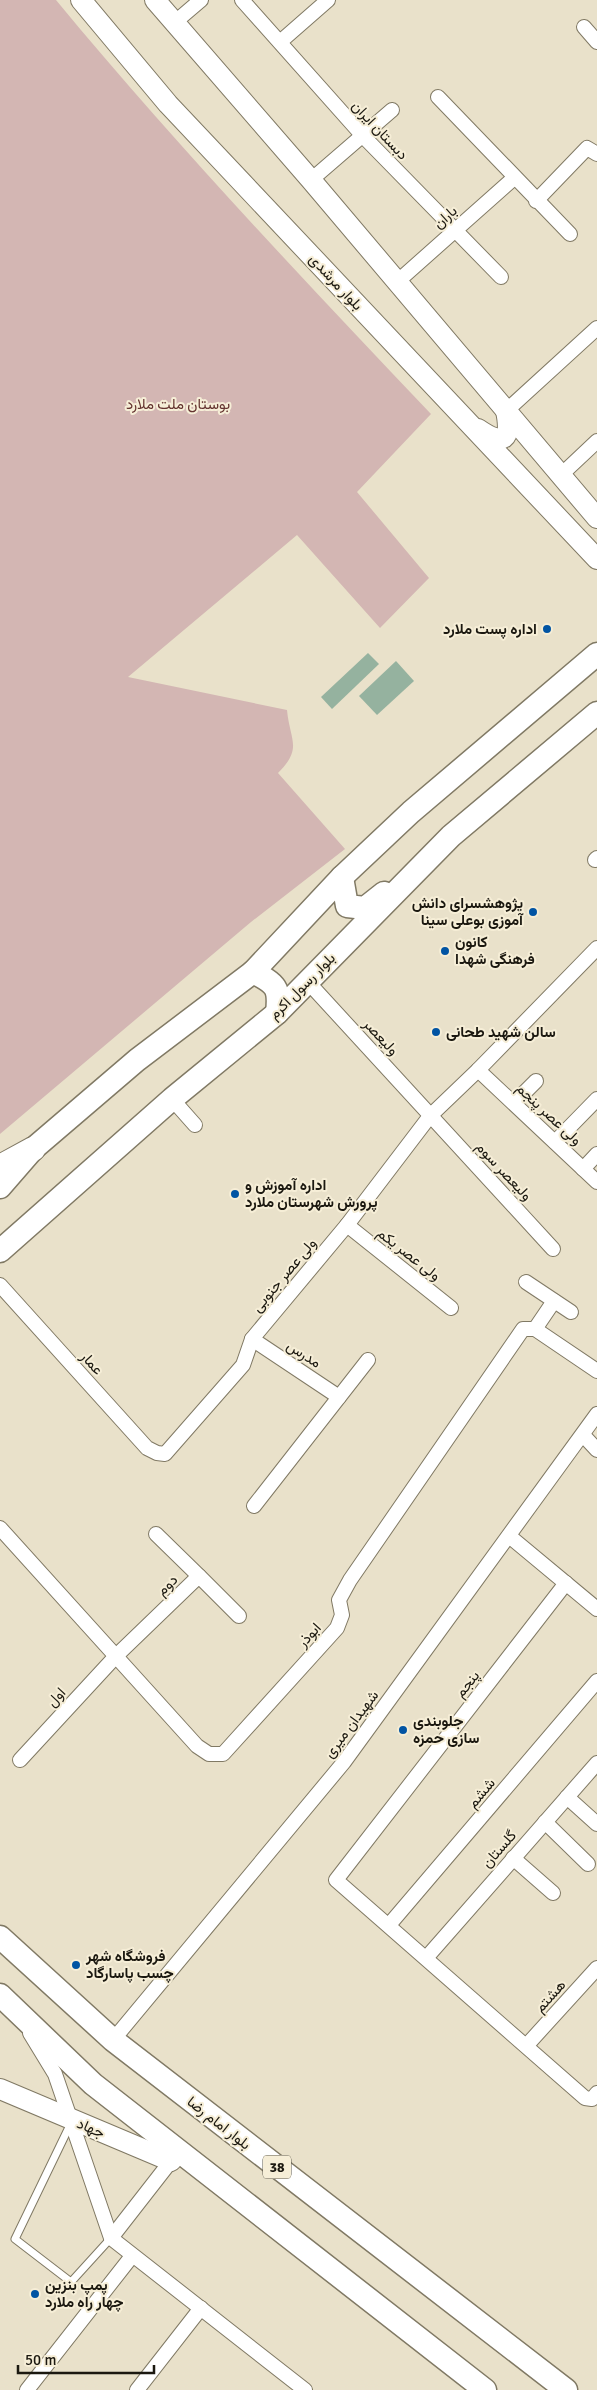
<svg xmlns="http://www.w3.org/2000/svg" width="597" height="2390" viewBox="0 0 597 2390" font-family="Signika,Vazirmatn,sans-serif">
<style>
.green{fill:#d3b6b3}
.water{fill:#95b29f}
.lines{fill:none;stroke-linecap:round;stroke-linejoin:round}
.service-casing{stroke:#807964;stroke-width:9}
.minor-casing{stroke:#807964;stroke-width:16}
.secondary-casing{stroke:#807964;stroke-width:22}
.primary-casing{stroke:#807964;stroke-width:25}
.trunk-casing{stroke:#807964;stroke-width:26}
.service{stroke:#fff;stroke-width:7}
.minor{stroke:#fff;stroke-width:14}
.secondary{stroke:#fff;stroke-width:20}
.primary{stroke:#fff;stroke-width:22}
.trunk{stroke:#fff;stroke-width:24}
.poi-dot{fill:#0154a3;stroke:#f6eed7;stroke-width:2}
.labels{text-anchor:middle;stroke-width:4;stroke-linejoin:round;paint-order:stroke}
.shield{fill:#f6eed7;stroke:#5d584c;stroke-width:1}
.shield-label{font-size:14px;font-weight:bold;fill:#1b1810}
.street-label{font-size:15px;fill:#1b1810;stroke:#f6eed7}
.park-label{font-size:15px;fill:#64332f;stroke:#f6eed7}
.poi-label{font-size:15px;font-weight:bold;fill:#1b1810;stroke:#f6eed7;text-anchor:start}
</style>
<rect width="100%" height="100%" fill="#e9e1ca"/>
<path class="green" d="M 0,0 L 56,0 C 175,144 303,279 431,414 L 357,492 L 429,578 L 380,628 L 297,535 L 128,677 L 287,710 C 290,741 303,748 278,773 L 345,849 L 251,922 L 0,1134 Z"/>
<g class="water">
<polygon points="368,653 379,664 332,709 321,697"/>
<polygon points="396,661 414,681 377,715 359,696"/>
</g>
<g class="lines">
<defs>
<polyline id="service" points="71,2123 15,2239 71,2282 111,2238"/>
<g id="minor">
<polyline points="242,0 363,136 501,277"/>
<polyline points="174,23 201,0"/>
<polyline points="584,27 597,42"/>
<polyline points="280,42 328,0"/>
<polyline points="438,97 570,234"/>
<polyline points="311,180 392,110"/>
<polyline points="536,201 587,148 597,154"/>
<polyline points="397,282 514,178"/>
<polyline points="506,411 597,328"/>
<polyline points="561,475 597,441"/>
<polyline points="595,860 597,858"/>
<polyline points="307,981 553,1249"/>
<polyline points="478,1070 597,1182"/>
<polyline points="172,1099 195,1125"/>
<polyline points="514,1103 536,1081"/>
<polyline points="555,1142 597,1099"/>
<polyline points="583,1169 597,1154"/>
<polyline points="347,1225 451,1308"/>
<polyline points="526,1282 571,1312"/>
<polyline points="0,1285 147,1448 157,1453 165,1454 243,1365 252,1339 347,1225 430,1116 478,1070 597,948"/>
<polyline points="535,1329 554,1301"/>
<polyline points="252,1339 339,1397"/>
<polyline points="583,1435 597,1450"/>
<polyline points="254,1506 368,1360"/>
<polyline points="0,1528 197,1746 209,1754 223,1754 337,1628 342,1615 339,1600 350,1580 523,1329 535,1329 597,1371"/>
<polyline points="156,1534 199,1576"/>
<polyline points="509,1536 597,1609"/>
<polyline points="566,1583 336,1880 585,2098 592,2099 597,2093"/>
<polyline points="20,1760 116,1656 199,1576 239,1616"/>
<polyline points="567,1797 597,1824"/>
<polyline points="545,1822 588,1864"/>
<polyline points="513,1858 553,1893"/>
<polyline points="389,1925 597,1681"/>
<polyline points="427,1957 597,1763"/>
<polyline points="30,2033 55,2074 111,2238 305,2390"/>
<polyline points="113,2040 344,1762 597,1414"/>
<polyline points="527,2045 597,1968"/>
<polyline points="111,2238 171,2161"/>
<polyline points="27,2390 132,2256"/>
<polyline points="137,2390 201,2308"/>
</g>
<g id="secondary">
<polyline points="81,0 168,104 597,559"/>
<polyline points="155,0 311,180 597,518"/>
<path d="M 478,429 C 504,447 512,440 506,411"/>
<polyline points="0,2089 171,2161 179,2151"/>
</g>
<g id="primary">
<polyline points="342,877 347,906 365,908 384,893"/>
<path d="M 253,972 C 276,984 280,987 277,1013"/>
<polyline points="0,1187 33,1149 137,1060 253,972 342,877 411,812 597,654"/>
<polyline points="0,1251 172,1099 277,1013 451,836 597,713"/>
<polyline points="0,1937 113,2040 566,2390"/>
<polyline points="0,1995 93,2084 485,2390"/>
</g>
<polyline id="trunk" points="0,1167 33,1149"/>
</defs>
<use href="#service" class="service-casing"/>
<use href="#minor" class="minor-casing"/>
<use href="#secondary" class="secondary-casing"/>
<use href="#primary" class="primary-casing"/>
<use href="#trunk" class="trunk-casing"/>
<use href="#service" class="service"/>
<use href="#minor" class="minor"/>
<use href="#secondary" class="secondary"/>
<use href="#primary" class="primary"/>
<use href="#trunk" class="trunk"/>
</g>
<g class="poi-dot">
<circle cx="547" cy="629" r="5"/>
<circle cx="533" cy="912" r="5"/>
<circle cx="445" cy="951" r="5"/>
<circle cx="436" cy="1032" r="5"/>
<circle cx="235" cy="1194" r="5"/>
<circle cx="403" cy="1730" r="5"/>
<circle cx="76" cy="1965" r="5"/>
<circle cx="35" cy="2294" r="5"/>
</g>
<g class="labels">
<rect class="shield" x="263" y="2155.5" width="28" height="23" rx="4"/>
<g class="shield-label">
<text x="277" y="2172">38</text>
</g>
<g class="street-label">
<text transform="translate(380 130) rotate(47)" y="5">دبستان ایران</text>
<text transform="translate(445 217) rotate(-42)" y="5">باران</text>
<text transform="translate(336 282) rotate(47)" y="5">بلوار مرشدی</text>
<text transform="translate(302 986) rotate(-45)" y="5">بلوار رسول اکرم</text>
<text transform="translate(381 1037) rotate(47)" y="5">ولیعصر</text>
<text transform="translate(549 1114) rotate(43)" y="5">ولی عصر پنجم</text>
<text transform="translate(504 1171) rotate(47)" y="5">ولیعصر سوم</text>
<text transform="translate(409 1254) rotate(38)" y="5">ولی عصر یکم</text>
<text transform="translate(284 1275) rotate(-50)" y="5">ولی عصر جنوبی</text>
<text transform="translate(304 1354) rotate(33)" y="5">مدرس</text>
<text transform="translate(92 1363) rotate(48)" y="5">عمار</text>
<text transform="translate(167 1585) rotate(-44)" y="5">دوم</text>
<text transform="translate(309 1635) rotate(-48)" y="5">ابوذر</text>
<text transform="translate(467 1684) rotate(-52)" y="5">پنجم</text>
<text transform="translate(56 1697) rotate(-47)" y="5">اول</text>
<text transform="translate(351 1724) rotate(-53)" y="5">شهیدان میری</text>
<text transform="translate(481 1793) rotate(-50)" y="5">ششم</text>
<text transform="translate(499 1849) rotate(-49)" y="5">گلستان</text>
<text transform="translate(550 1996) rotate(-48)" y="5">هشتم</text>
<text transform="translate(219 2123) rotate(38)" y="5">بلوار امام رضا</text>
<text transform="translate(91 2128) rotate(23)" y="5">جهاد</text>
</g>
<g class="park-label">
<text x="178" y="409">بوستان ملت ملارد</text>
</g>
<g class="poi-label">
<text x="537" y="634" text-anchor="end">اداره پست ملارد</text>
<text x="523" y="908" text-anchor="end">پژوهشسرای دانش<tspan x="523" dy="17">آموزی بوعلی سینا</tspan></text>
<text x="455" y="947">کانون<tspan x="455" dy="17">فرهنگی شهدا</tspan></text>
<text x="446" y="1037">سالن شهید طحانی</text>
<text x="245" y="1190">اداره آموزش و<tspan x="245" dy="17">پرورش شهرستان ملارد</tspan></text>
<text x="413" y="1726">جلوبندی<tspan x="413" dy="17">سازی حمزه</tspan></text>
<text x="86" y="1961">فروشگاه شهر<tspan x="86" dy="17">چسب پاسارگاد</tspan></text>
<text x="45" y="2290">پمپ بنزین<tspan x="45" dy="17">چهار راه ملارد</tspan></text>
</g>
</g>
<path d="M18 2365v8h136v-8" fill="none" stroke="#1b1810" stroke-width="2.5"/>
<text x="25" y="2365" font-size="15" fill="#1b1810" stroke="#f6eed7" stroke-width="4" paint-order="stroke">50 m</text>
</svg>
